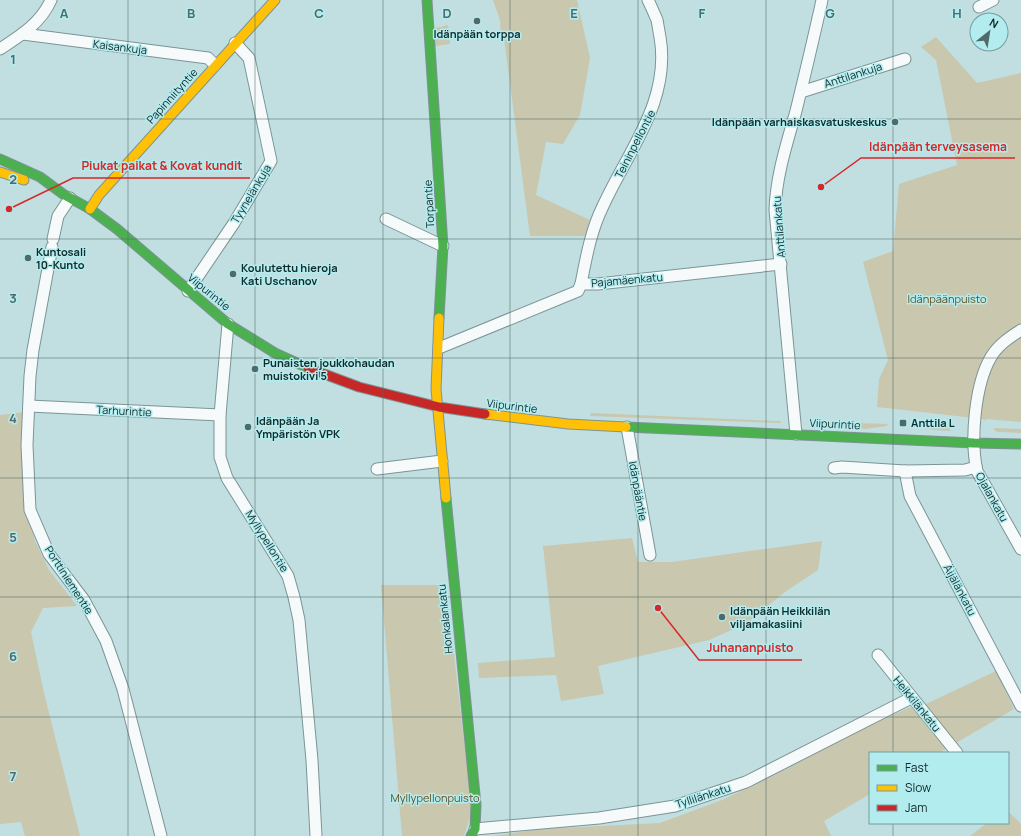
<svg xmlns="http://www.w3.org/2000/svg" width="1021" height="836" viewBox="0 0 1021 836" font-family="Manrope,sans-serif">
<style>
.green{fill:#c9c7ad}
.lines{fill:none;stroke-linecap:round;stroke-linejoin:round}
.street-casing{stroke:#7c9496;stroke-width:13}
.fast-casing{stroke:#7c9496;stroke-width:11}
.slow-casing{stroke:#7c9496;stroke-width:11}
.jam-casing{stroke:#7c9496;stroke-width:11}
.street{stroke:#f6fafa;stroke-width:11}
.fast{stroke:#4caf50;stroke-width:9}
.slow{stroke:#ffc107;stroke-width:9}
.jam{stroke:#c62828;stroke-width:9}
.grid{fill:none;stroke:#50696b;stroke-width:1;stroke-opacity:0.55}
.poi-dot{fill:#50696b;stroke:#b3ecef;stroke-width:1.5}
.labels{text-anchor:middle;stroke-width:3;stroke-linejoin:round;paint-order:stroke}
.poi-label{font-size:11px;font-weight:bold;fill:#132a2b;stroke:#b3ecef;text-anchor:start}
.street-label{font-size:11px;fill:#132a2b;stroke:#b3ecef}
.park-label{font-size:11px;fill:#654d20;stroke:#b3ecef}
.grid-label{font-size:13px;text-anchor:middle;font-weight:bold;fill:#50696b;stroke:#b3ecef;stroke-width:3;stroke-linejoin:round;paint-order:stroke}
.leader{fill:none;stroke:#d62828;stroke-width:1.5}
.callout-dot{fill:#d62828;stroke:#b3ecef;stroke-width:1.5}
.callout-label{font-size:12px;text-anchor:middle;font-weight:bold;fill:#d62828;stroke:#b3ecef;stroke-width:3;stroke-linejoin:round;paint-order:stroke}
</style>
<rect width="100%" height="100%" fill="#c1dfe1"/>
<g class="green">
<polygon points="493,0 577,0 590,58 580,115 563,144 546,142 536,195 590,220 585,236 530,236 504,38 501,38 500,20"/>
<polygon points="448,25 450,44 435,46 436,28"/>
<polygon points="936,37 977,83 1021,73 1021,422 986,419 985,421 983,419 877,407 879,379 888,360 863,262 893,251 899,184 957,165 936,60 921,47"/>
<polygon points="24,412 24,499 35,541 49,570 77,606 43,608 31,632 44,693 80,836 25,836 21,822 0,824 0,415"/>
<polygon points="591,413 777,421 780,421 781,423 590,416"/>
<polygon points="829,422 888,424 887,426 865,429 830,426 827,424"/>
<polygon points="919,425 950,427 950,431 934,430 919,427"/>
<polygon points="994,428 1021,429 1021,433 998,432 994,430"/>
<polygon points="632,538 638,562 672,562 822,541 818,570 785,592 747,623 709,640 598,666 604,694 561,701 556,675 479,678 478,663 555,657 543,546"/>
<polygon points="381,585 446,585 472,811 464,836 402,836"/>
<polygon points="996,671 1014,709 939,753 870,753 870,794 824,821 831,836 492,836 541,829 660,823 722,800 775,775 856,732 908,708 926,704"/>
<polygon points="1008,811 1021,824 1021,836 970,836 987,823 1008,823"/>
</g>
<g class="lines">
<defs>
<g id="street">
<polyline points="979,7 993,0"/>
<polyline points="23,34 208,58 215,65"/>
<path d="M 0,49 C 20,36 41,23 51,0"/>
<polyline points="801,92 905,59"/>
<polyline points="386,219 443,246"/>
<polyline points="53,239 58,216 70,198"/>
<polyline points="52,247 33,350 30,376 27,445 30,510 49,554 84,600 106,641 123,689 161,836"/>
<path d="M 581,284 C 586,258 591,230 603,206 C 628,151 671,101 660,37 C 659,32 658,25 657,20 C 654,13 651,6 648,0"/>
<polyline points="188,291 234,223 271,161 249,58 235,43"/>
<polyline points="228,324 220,415 220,457 227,478 288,576 294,597 299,620 312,760 316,836"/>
<path d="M 1021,330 C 1010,337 998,345 991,357 C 975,384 970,440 977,471 L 1021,549"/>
<polyline points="439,348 578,291 581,284 598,284 781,264"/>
<polyline points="29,406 220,415"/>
<polyline points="627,427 650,555"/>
<path d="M 796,434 L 775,210 C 776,176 787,143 796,111 C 805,74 814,37 822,0"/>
<polyline points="834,468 842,467 905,471 965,470 976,467"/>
<polyline points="377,469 442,461"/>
<polyline points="905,471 910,496 1021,706"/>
<polyline points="878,655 957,753"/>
<polyline points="475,829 599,818 675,806 746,782 911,698"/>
</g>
<g id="fast">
<polyline points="427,0 443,246 439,318"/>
<polyline points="0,159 40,177 63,194 90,209 117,229 228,324 275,353 308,368"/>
<polyline points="626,427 974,443 1021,444"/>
<polyline points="446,498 476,805 475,829 471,836"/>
</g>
<g id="slow">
<polyline points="0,172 24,180"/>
<polyline points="90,209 99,195 275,0"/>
<polyline points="439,318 436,389 446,498"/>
<polyline points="485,414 568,424 626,427"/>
</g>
<polyline id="jam" points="308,368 359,387 439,407 485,414"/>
</defs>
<use href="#street" class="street-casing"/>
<use href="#fast" class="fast-casing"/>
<use href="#slow" class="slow-casing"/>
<use href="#jam" class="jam-casing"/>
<use href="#street" class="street"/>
<use href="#fast" class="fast"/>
<use href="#slow" class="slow"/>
<use href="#jam" class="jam"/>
</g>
<path class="grid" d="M 128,0 L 128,836M 255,0 L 255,836M 383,0 L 383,836M 510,0 L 510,836M 638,0 L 638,836M 766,0 L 766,836M 893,0 L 893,753M 0,119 L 1021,119M 0,239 L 1021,239M 0,358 L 1021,358M 0,478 L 1021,478M 0,597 L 1021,597M 0,717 L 1021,717M 893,823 L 893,836"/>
<g class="poi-dot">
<circle cx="477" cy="21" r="4"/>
<circle cx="895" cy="122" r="4"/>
<circle cx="28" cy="258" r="4"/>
<circle cx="233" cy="274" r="4"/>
<circle cx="255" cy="369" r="4"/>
<rect x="899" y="419" width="8" height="8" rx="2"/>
<circle cx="248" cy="427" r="4"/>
<circle cx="722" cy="617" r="4"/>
</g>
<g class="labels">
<g class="poi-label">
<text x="477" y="38" text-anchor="middle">Idänpään torppa</text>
<text x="887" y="126" text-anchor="end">Idänpään varhaiskasvatuskeskus</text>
<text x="36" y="256">Kuntosali<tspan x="36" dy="13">10-Kunto</tspan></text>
<text x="241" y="272">Koulutettu hieroja<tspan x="241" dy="13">Kati Uschanov</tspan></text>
<text x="263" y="367">Punaisten joukkohaudan<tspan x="263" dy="13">muistokivi 5</tspan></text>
<text x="256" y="425">Idänpään Ja<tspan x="256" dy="13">Ympäristön VPK</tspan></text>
<text x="911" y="427">Anttila L</text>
<text x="730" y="615">Idänpään Heikkilän<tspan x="730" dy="13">viljamakasiini</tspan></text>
</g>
<g class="street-label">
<text transform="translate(120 47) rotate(7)" y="4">Kaisankuja</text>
<text transform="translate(853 75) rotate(-18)" y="4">Anttilankuja</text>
<text transform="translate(172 96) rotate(-48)" y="4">Papinniityntie</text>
<text transform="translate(635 144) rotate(-63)" y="4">Teininpellontie</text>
<text transform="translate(251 194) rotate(-59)" y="4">Tyynelänkuja</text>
<text transform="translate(429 204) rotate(-93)" y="4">Torpantie</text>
<text transform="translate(779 227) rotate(-94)" y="4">Anttilankatu</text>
<text transform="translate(627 280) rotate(-5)" y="4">Pajamäenkatu</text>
<text transform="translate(209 292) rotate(39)" y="4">Viipurintie</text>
<text transform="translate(512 406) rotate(7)" y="4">Viipurintie</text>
<text transform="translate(124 411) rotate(3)" y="4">Tarhurintie</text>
<text transform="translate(835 424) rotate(3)" y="4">Viipurintie</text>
<text transform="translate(638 491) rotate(80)" y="4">Idänpääntie</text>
<text transform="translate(992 497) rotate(61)" y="4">Ojalankatu</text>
<text transform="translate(267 541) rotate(58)" y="4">Myllypellontie</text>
<text transform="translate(69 580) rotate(57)" y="4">Porttiniementie</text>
<text transform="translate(960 590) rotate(62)" y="4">Äijälänkatu</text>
<text transform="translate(445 619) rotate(-96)" y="4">Honkalankatu</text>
<text transform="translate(917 704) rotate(51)" y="4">Heikkilänkatu</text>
<text transform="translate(703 796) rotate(-18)" y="4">Tyllilänkatu</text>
</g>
<g class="park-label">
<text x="947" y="303">Idänpäänpuisto</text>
<text x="435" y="802">Myllypellonpuisto</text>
</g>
</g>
<g class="grid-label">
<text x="64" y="18">A</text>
<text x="191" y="18">B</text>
<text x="319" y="18">C</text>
<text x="447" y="18">D</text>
<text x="574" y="18">E</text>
<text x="702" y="18">F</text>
<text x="830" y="18">G</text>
<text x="957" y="18">H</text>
<text x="13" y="64">1</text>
<text x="13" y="184">2</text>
<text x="13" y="303">3</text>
<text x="13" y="423">4</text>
<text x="13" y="542">5</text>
<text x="13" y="661">6</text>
<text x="13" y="781">7</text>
</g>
<path class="leader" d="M821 187L861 158H1015M9 209L73 178H250M658 608L699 660H802"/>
<g class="callout-dot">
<circle cx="821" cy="187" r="4"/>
<circle cx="9" cy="209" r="4"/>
<circle cx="658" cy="608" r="4"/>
</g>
<g class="callout-label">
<text x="938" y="151">Idänpään terveysasema</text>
<text x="162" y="170">Piukat paikat &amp; Kovat kundit</text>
<text x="750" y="652">Juhananpuisto</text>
</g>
<rect x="869" y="752" width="140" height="72" fill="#b3ecef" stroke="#739ea1"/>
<rect x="877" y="765" width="20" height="6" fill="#4caf50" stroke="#739ea1"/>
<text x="905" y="772" font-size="12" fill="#132a2b">Fast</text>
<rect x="877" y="785" width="20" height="6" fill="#ffc107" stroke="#739ea1"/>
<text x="905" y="792" font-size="12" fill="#132a2b">Slow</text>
<rect x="877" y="805" width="20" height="6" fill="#c62828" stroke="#739ea1"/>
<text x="905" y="812" font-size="12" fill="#132a2b">Jam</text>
<g transform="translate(989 32) rotate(30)"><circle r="19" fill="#b3ecef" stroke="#739ea1"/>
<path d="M0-3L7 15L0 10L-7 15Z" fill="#50696b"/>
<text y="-6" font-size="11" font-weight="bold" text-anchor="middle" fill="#132a2b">N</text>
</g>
</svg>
